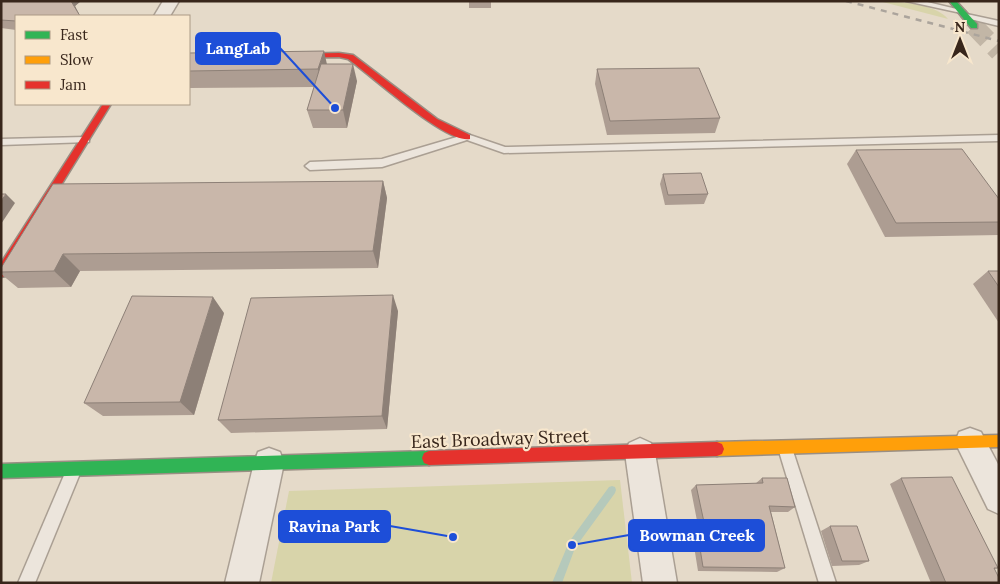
<svg xmlns="http://www.w3.org/2000/svg" width="1000" height="584" viewBox="0 0 1000 584" font-family="Lora,serif">
<style>
.green{fill:#d8d4aa}
.lines{fill:none;stroke-linecap:round;stroke-linejoin:round}
.stream{fill:#b5c9bb;fill-rule:evenodd}
.secondary-tunnel{stroke:#c2b6a6;stroke-width:19;stroke-dasharray:19 10;stroke-linecap:butt}
.lane-casing{stroke:#aa9f93;stroke-width:3}
.street-casing{stroke:#aa9f93;stroke-width:3}
.fast-casing{stroke:#998e83;stroke-width:3}
.slow-casing{stroke:#998e83;stroke-width:3}
.jam-casing{stroke:#998e83;stroke-width:3}
.lane{fill:#ece5dc;fill-rule:evenodd}
.street{fill:#ece5dc;fill-rule:evenodd}
.fast{fill:#30b455;fill-rule:evenodd}
.slow{fill:#ff9f0a;fill-rule:evenodd}
.jam{fill:#e5322d;fill-rule:evenodd}
.rail{stroke:#aba49c;stroke-width:2.5;stroke-dasharray:6 6;stroke-linecap:butt}
.wall{fill:#ad9d92}
.shaded-wall{fill:#8d8077}
.building{fill:#c9b7aa;stroke:#8d8077}
.labels{text-anchor:middle;stroke-width:4.5;stroke-linejoin:round;paint-order:stroke}
.near-street-label{font-size:18px;fill:#38261b;stroke:#f8e7cd}
.leader{fill:none;stroke:#1d4ed8;stroke-width:2}
.callout-dot{fill:#1d4ed8;stroke:#f8e7cd;stroke-width:2}
.callout{fill:#1d4ed8;stroke:#1d4ed8;stroke-width:2}
.callout-label{font-size:16px;text-anchor:middle;font-weight:bold;fill:#fff}
</style>
<rect width="100%" height="100%" fill="#e5dac9"/>
<g class="green">
<path d="M 879,1 C 898,1 936,4 948,19 Z"/>
<polygon points="620,480 632,583 271,583 289,491"/>
</g>
<g class="lines">
<polygon class="stream" points="612,486 615,487 616,490 615,493 575,548 562,583 552,583 569,542 609,487"/>
<polyline class="secondary-tunnel" points="974,26 999,52"/>
<defs>
<g id="lane">
<polygon points="906,1 923,1 965,11 961,13"/>
<polygon points="962,13 999,21 999,26 962,17"/>
<polygon points="467,134 505,147 999,135 999,141 504,153 467,140 382,167 310,170 305,166 310,162 382,159"/>
<polygon points="85,137 89,138 89,142 1,145 1,139"/>
<polygon points="785,441 790,443 792,448 836,583 819,583 778,448 780,443"/>
<polygon points="73,463 78,466 81,471 35,583 18,583 68,466"/>
</g>
<g id="street">
<polygon points="163,1 179,1 170,16 154,16"/>
<polygon points="970,428 981,432 999,466 999,514 988,509 955,442 959,432"/>
<polygon points="640,438 651,443 655,453 677,583 643,583 625,453 629,443"/>
<polygon points="269,448 280,452 284,463 259,583 225,583 254,463 258,452"/>
</g>
<g id="fast">
<polygon points="949,1 956,1 977,24 977,28 971,28"/>
<polygon points="429,451 434,453 436,458 434,463 429,465 1,478 1,464"/>
</g>
<polygon id="slow" points="999,435 999,447 717,456 712,454 710,449 712,444 717,442"/>
<g id="jam">
<path d="M 339,53 L 353,55 L 437,119 L 470,135 L 470,139 C 446,144 371,75 348,59 L 339,57 L 288,58 L 284,56 L 288,54 Z"/>
<polygon points="103,104 111,104 5,276 1,277 1,263"/>
<polygon points="717,442 722,444 724,449 722,454 717,456 429,465 424,463 422,458 424,453 429,451"/>
</g>
</defs>
<use href="#lane" class="lane-casing"/>
<use href="#street" class="street-casing"/>
<use href="#fast" class="fast-casing"/>
<use href="#slow" class="slow-casing"/>
<use href="#jam" class="jam-casing"/>
<use href="#lane" class="lane"/>
<use href="#street" class="street"/>
<use href="#fast" class="fast"/>
<use href="#slow" class="slow"/>
<use href="#jam" class="jam"/>
<polyline class="rail" points="846,1 999,41"/>
</g>
<g class="wall">
<polygon points="1,1 81,1 75,6 80,16 16,16 16,30 1,28"/>
<rect x="469" y="1" width="22" height="7"/>
<polygon points="189,53 327,64 357,81 347,128 313,128 307,110 314,87 189,88"/>
<polygon points="597,69 720,118 715,133 607,135 595,84"/>
<polygon points="856,150 999,199 999,235 885,237 847,164"/>
<polygon points="663,174 708,194 704,204 665,205 660,184"/>
<polygon points="383,181 387,198 378,268 80,271 71,287 18,288 1,274 1,268"/>
<polygon points="988,271 999,271 999,323 973,284"/>
<polygon points="398,311 387,429 231,433 218,420"/>
<polygon points="224,313 194,415 103,416 84,403"/>
<polygon points="762,478 795,507 788,512 771,512 785,568 777,572 698,571 693,540 698,536 700,536 691,490 696,485 755,484"/>
<polygon points="901,478 998,568 994,569 999,583 931,583 890,484"/>
<polygon points="830,526 869,561 859,565 832,566 821,531"/>
</g>
<g class="shaded-wall">
<polygon points="71,1 81,1 75,6 80,16"/>
<polygon points="324,51 328,69 323,87 318,69"/>
<polygon points="353,64 357,81 347,128 343,110"/>
<polygon points="383,181 387,198 378,268 373,251"/>
<polygon points="6,194 15,203 1,224 1,201"/>
<polygon points="63,254 80,271 71,287 54,271"/>
<polygon points="393,295 398,311 387,429 382,416"/>
<polygon points="213,297 224,313 194,415 180,402"/>
</g>
<g class="building">
<polygon points="1,1 71,1 80,16 16,16 16,21 1,20"/>
<polygon points="324,51 318,69 189,71 189,53"/>
<polygon points="321,64 353,64 343,110 307,110"/>
<polygon points="699,68 720,118 610,121 597,69"/>
<polygon points="962,149 999,199 999,222 896,223 856,150"/>
<polygon points="701,173 708,194 668,195 663,174"/>
<polygon points="383,181 373,251 63,254 54,271 1,272 1,268 53,184"/>
<polygon points="1,194 6,194 1,201"/>
<polygon points="988,271 999,271 999,287"/>
<polygon points="393,295 382,416 218,420 251,298"/>
<polygon points="132,296 213,297 180,402 84,403"/>
<polygon points="952,477 998,568 994,568 999,578 999,583 946,583 901,478"/>
<polygon points="762,478 787,478 795,507 769,506 785,568 703,567 698,536 707,536 696,485 763,483"/>
<polygon points="830,526 857,526 869,561 842,561"/>
</g>
<g class="labels">
<g class="near-street-label">
<text transform="translate(500 439) rotate(-2)" y="6">East Broadway Street</text>
</g>
</g>
<path class="leader" d="M335 108L280 48M453 537L390 526M572 545L629 535"/>
<g class="callout-dot">
<circle cx="335" cy="108" r="5"/>
<circle cx="453" cy="537" r="5"/>
<circle cx="572" cy="545" r="5"/>
</g>
<g class="callout">
<rect x="196" y="33" width="84" height="31" rx="5"/>
<rect x="279" y="511" width="111" height="31" rx="5"/>
<rect x="629" y="520" width="135" height="31" rx="5"/>
</g>
<g class="callout-label">
<text x="238" y="54">LangLab</text>
<text x="334" y="532">Ravina Park</text>
<text x="697" y="541">Bowman Creek</text>
</g>
<rect width="1000" height="584" fill="none" stroke="#38261b" stroke-width="5"/>
<rect x="15" y="15" width="175" height="90" fill="#f8e7cd" stroke="#ab9a86"/>
<rect x="25" y="31" width="25" height="8" fill="#30b455" stroke="#ab9a86"/>
<text x="60" y="40" font-size="15" fill="#38261b">Fast</text>
<rect x="25" y="56" width="25" height="8" fill="#ff9f0a" stroke="#ab9a86"/>
<text x="60" y="65" font-size="15" fill="#38261b">Slow</text>
<rect x="25" y="81" width="25" height="8" fill="#e5322d" stroke="#ab9a86"/>
<text x="60" y="90" font-size="15" fill="#38261b">Jam</text>
<g transform="translate(960 40)" stroke="#f8e7cd" stroke-width="4" paint-order="stroke">
<path d="M0-4L9 19L0 12L-9 19Z" fill="#38261b"/>
<text y="-8" font-size="14" font-weight="bold" text-anchor="middle" fill="#38261b">N</text>
</g>
</svg>
